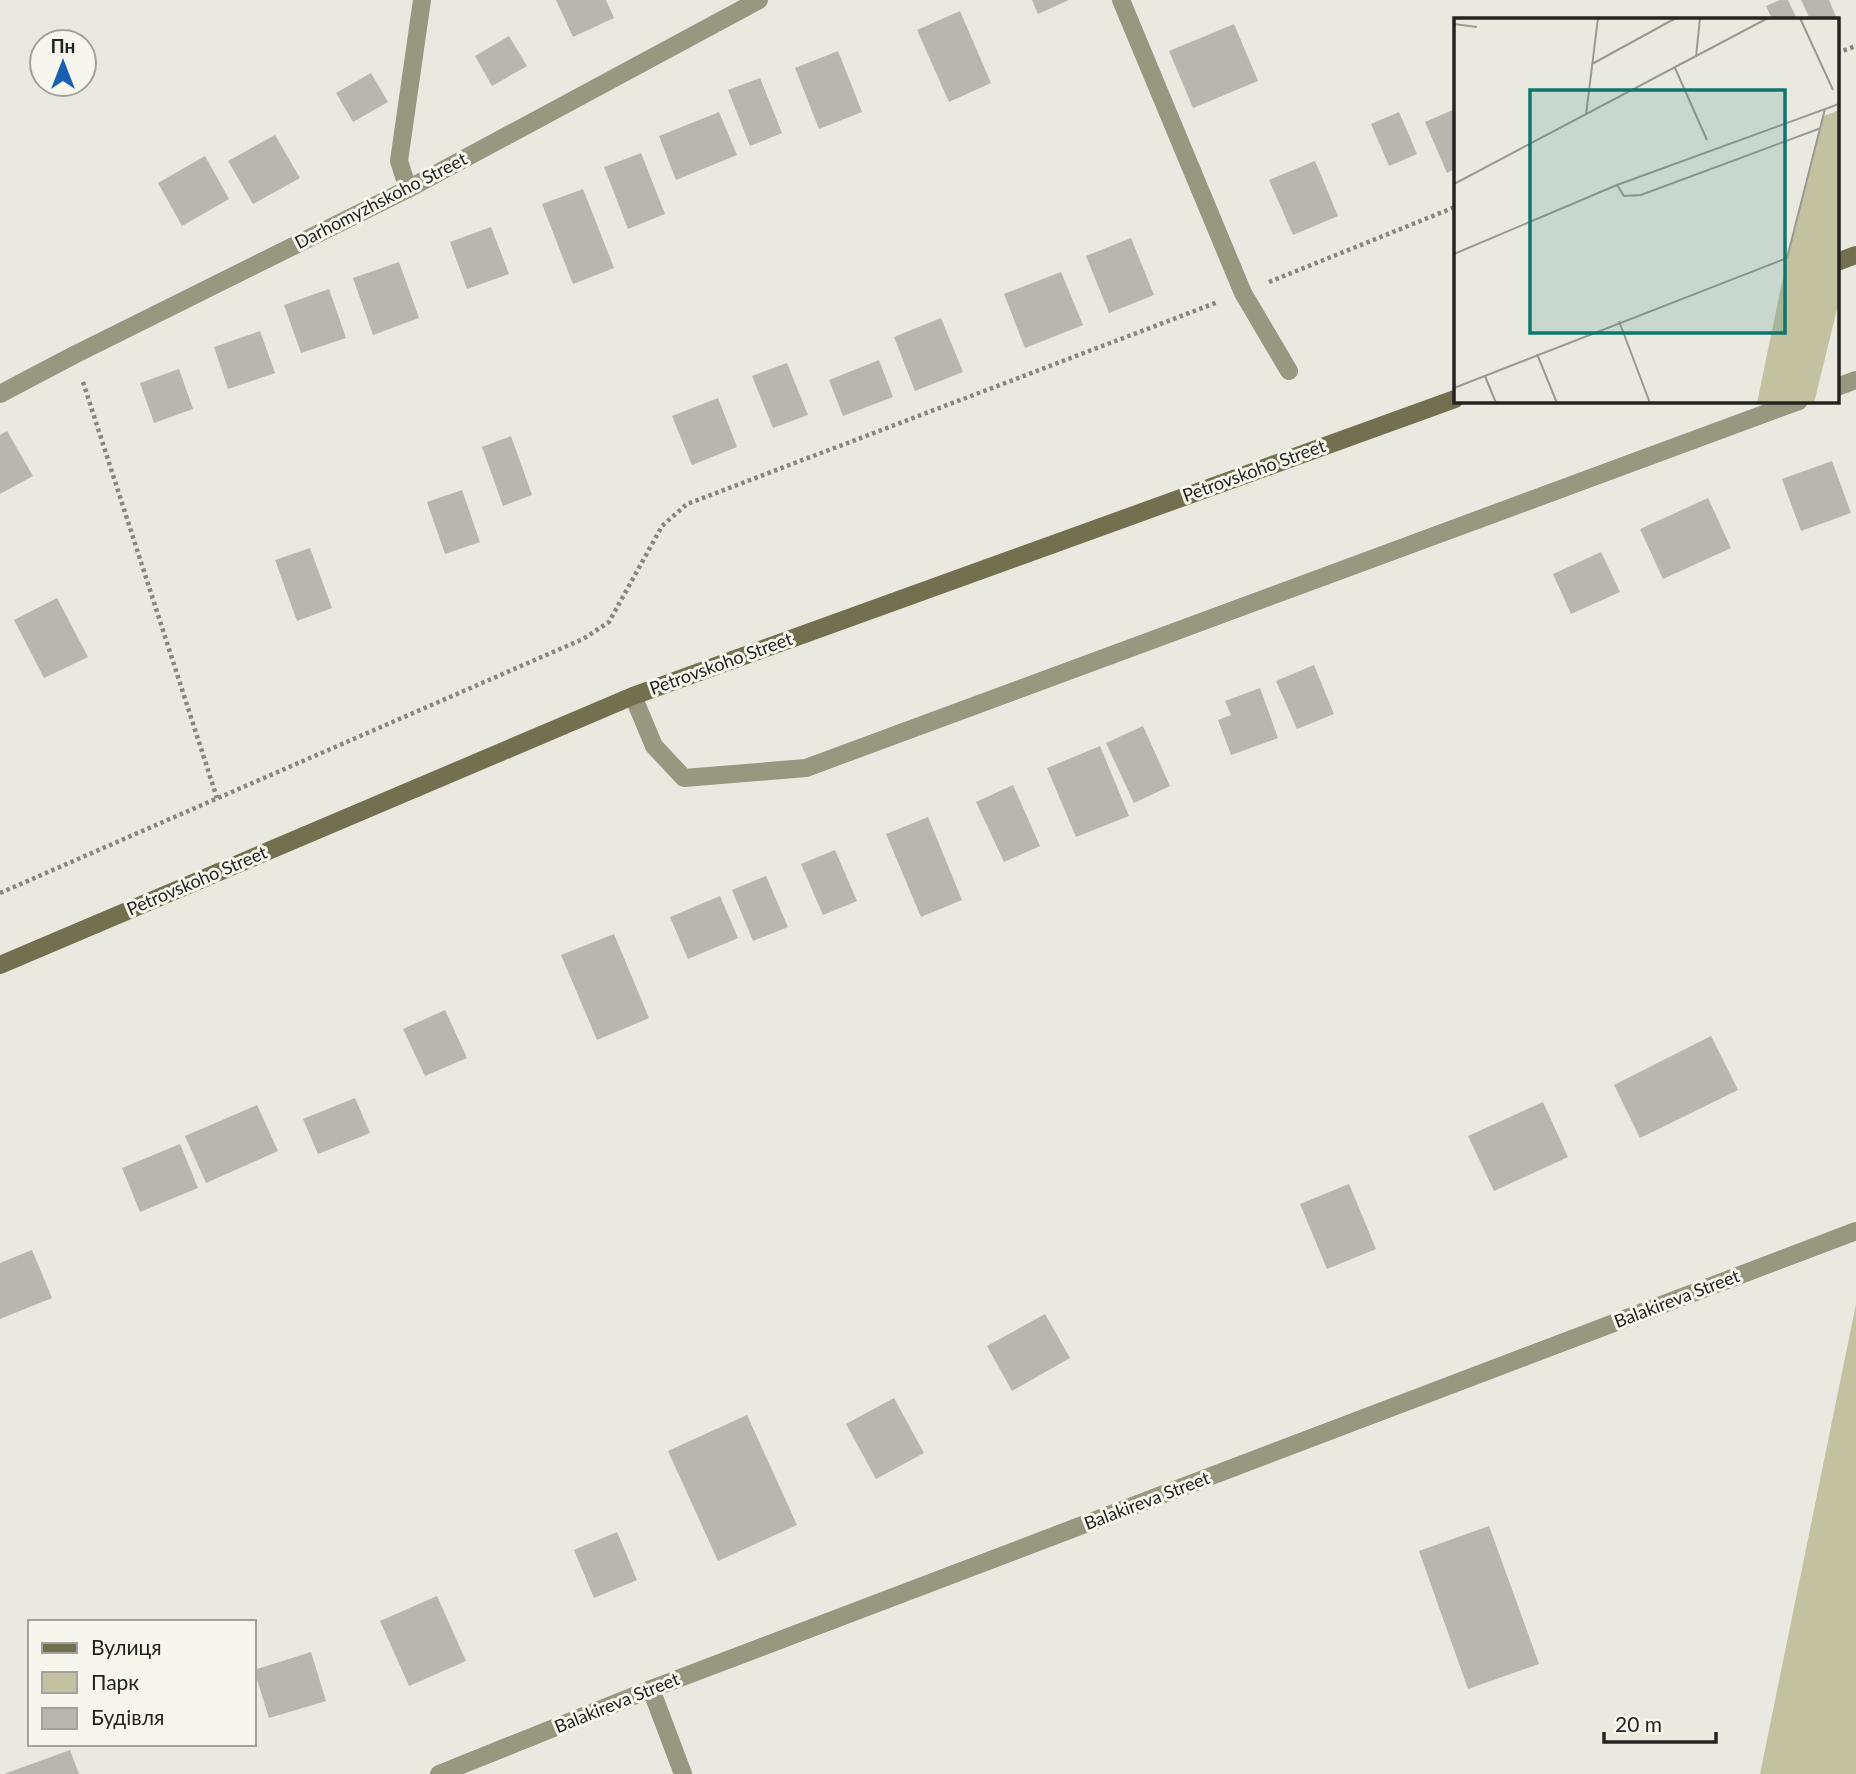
<svg xmlns="http://www.w3.org/2000/svg" width="1856" height="1774" viewBox="0 0 1856 1774" font-family="Lato,sans-serif">
<style>
.green{fill:#c2c1a0}
.building{fill:#b8b7af}
.lines{fill:none;stroke-linecap:round;stroke-linejoin:round}
.path{stroke:#878781;stroke-width:4.5;stroke-dasharray:3.5 3.5;stroke-linecap:butt}
.service{stroke:#989780;stroke-width:18}
.minor{stroke:#989780;stroke-width:18}
.secondary{stroke:#72704e;stroke-width:18}
.labels{text-anchor:middle;stroke-width:6;stroke-linejoin:round;paint-order:stroke}
.street-label{font-size:18px;fill:#232320;stroke:#f6f6ed}
.inset-road{fill:none;stroke:#9a9a93;stroke-width:2}
.view{fill:#0f766e;fill-opacity:0.15;stroke:#0f766e;stroke-width:3.5}
.inset-edge{fill:none;stroke:#232320;stroke-width:3.5}
</style>
<rect width="100%" height="100%" fill="#e9e9e0"/>
<polygon class="green" points="1856,1304 1856,1774 1760,1774"/>
<g class="building">
<polygon points="556,0 606,0 614,18 573,37"/>
<polygon points="1032,0 1069,0 1038,14"/>
<polygon points="1780,0 1788,0 1797,19 1772,19 1766,6"/>
<polygon points="1801,0 1829,0 1837,19 1810,19"/>
<polygon points="960,11 991,83 949,102 917,30"/>
<polygon points="1234,24 1258,81 1193,108 1169,51"/>
<polygon points="509,36 527,66 492,86 475,56"/>
<polygon points="838,51 862,112 819,129 795,68"/>
<polygon points="371,73 388,102 353,122 336,93"/>
<polygon points="760,78 782,133 750,146 728,90"/>
<polygon points="1455,109 1455,169 1447,173 1425,122"/>
<polygon points="719,112 737,155 676,180 659,136"/>
<polygon points="1399,112 1417,154 1389,166 1371,124"/>
<polygon points="275,135 300,178 253,204 228,161"/>
<polygon points="641,153 665,214 628,229 604,167"/>
<polygon points="205,156 229,199 182,226 158,183"/>
<polygon points="1315,161 1338,216 1293,235 1269,180"/>
<polygon points="583,189 614,268 573,284 542,204"/>
<polygon points="491,227 509,274 467,289 450,242"/>
<polygon points="1131,238 1154,295 1109,313 1086,256"/>
<polygon points="399,262 419,318 373,335 353,278"/>
<polygon points="1061,272 1083,325 1025,348 1004,294"/>
<polygon points="329,289 346,338 301,353 284,305"/>
<polygon points="941,318 963,372 915,391 894,337"/>
<polygon points="260,331 275,373 228,389 214,347"/>
<polygon points="879,360 893,397 843,416 829,380"/>
<polygon points="787,363 808,415 773,428 752,376"/>
<polygon points="179,369 193,409 154,423 140,383"/>
<polygon points="718,398 737,447 692,465 672,416"/>
<polygon points="7,431 33,476 0,494 0,435"/>
<polygon points="511,436 532,495 503,506 482,447"/>
<polygon points="1832,461 1851,513 1801,531 1782,479"/>
<polygon points="462,490 480,542 445,554 427,502"/>
<polygon points="1708,498 1731,548 1663,579 1640,529"/>
<polygon points="310,548 332,608 297,621 275,560"/>
<polygon points="1601,552 1620,592 1571,614 1553,574"/>
<polygon points="57,598 88,657 44,678 14,620"/>
<polygon points="1314,665 1334,714 1297,729 1276,681"/>
<polygon points="1260,688 1278,738 1231,755 1218,720 1231,715 1225,701"/>
<polygon points="1143,726 1170,786 1134,803 1106,743"/>
<polygon points="1100,746 1129,816 1076,837 1047,768"/>
<polygon points="1013,785 1040,846 1004,862 976,802"/>
<polygon points="928,817 962,900 921,917 886,834"/>
<polygon points="835,850 857,901 823,915 801,864"/>
<polygon points="766,876 788,927 753,941 732,890"/>
<polygon points="720,896 738,938 688,959 670,917"/>
<polygon points="614,934 649,1018 597,1040 561,955"/>
<polygon points="445,1010 467,1058 425,1076 403,1029"/>
<polygon points="1711,1036 1738,1090 1640,1138 1614,1085"/>
<polygon points="355,1098 370,1133 318,1154 303,1119"/>
<polygon points="1543,1102 1568,1157 1494,1191 1468,1136"/>
<polygon points="257,1105 278,1151 206,1183 185,1136"/>
<polygon points="180,1144 198,1188 140,1212 122,1168"/>
<polygon points="1349,1184 1376,1249 1327,1269 1300,1204"/>
<polygon points="32,1250 52,1298 0,1319 0,1263"/>
<polygon points="1045,1314 1070,1358 1012,1391 987,1346"/>
<polygon points="894,1398 924,1453 876,1479 846,1424"/>
<polygon points="747,1415 797,1525 718,1561 668,1451"/>
<polygon points="1489,1526 1539,1664 1468,1689 1419,1551"/>
<polygon points="617,1532 637,1580 594,1598 574,1550"/>
<polygon points="437,1596 466,1661 409,1686 380,1621"/>
<polygon points="311,1652 326,1701 269,1718 254,1670"/>
<polygon points="70,1750 79,1774 4,1774"/>
</g>
<g class="lines">
<g class="path">
<polyline points="1837,53 1856,46"/>
<polyline points="1269,282 1455,207"/>
<polyline points="83,382 217,798"/>
<polyline points="0,893 583,639 609,622 662,526 687,504 1218,302"/>
</g>
<g class="service">
<polyline points="1121,0 1243,293 1289,371"/>
<polyline points="1837,387 1856,380"/>
<polyline points="633,696 654,746 684,778 806,768 1799,401"/>
</g>
<g class="minor">
<polyline points="408,189 399,161 422,0"/>
<polyline points="0,394 74,355 408,189 759,0"/>
<polyline points="651,1689 683,1774"/>
<polyline points="439,1774 651,1689 1856,1231"/>
</g>
<g class="secondary">
<polyline points="1837,262 1856,255"/>
<polyline points="0,965 633,696 1455,399"/>
</g>
</g>
<g class="labels">
<g class="street-label">
<text transform="translate(381 201) rotate(-27)" y="6">Darhomyzhskoho Street</text>
<text transform="translate(1254 471) rotate(-20)" y="6">Petrovskoho Street</text>
<text transform="translate(721 664) rotate(-20)" y="6">Petrovskoho Street</text>
<text transform="translate(197 881) rotate(-23)" y="6">Petrovskoho Street</text>
<text transform="translate(1677 1299) rotate(-21)" y="6">Balakireva Street</text>
<text transform="translate(1147 1501) rotate(-21)" y="6">Balakireva Street</text>
<text transform="translate(617 1703) rotate(-22)" y="6">Balakireva Street</text>
</g>
</g>
<g transform="translate(1454 18)">
<rect width="385" height="385" fill="#e9e9e0"/>
<path d="M 385,92 L 385,283 L 360,385 L 303,385 L 333,240 L 370,98 Z" fill="#c2c1a0"/>
<path class="inset-road" d="M 346,0 L 379,72M 0,6 L 23,9M 242,39 L 246,0M 138,46 L 222,0M 221,50 L 253,122M 132,97 L 144,0M 0,166 L 314,0M 163,167 L 170,178 L 187,177 L 367,110M 0,236 L 163,167 L 385,86M 165,303 L 196,385M 83,336 L 103,385M 31,358 L 42,385M 0,370 L 333,240 L 371,91"/>
<path class="view" d="M 76,72 L 331,72 L 331,315 L 76,315 Z"/>
<rect width="385" height="385" class="inset-edge"/>
</g>
<rect x="28" y="1620" width="228" height="126" fill="#f6f6ed" stroke="#a2a29b" stroke-width="2"/>
<rect x="42" y="1643" width="35" height="10" fill="#72704e" stroke="#a2a29b" stroke-width="2"/>
<text x="91" y="1655" font-size="21" fill="#232320">Вулиця</text>
<rect x="42" y="1672" width="35" height="21" fill="#c2c1a0" stroke="#a2a29b" stroke-width="2"/>
<text x="91" y="1690" font-size="21" fill="#232320">Парк</text>
<rect x="42" y="1708" width="35" height="21" fill="#b8b7af" stroke="#a2a29b" stroke-width="2"/>
<text x="91" y="1725" font-size="21" fill="#232320">Будівля</text>
<g transform="translate(63 63)"><circle r="33" fill="#f6f6ed" stroke="#a2a29b" stroke-width="2"/>
<path d="M0-5L12 26L0 18L-12 26Z" fill="#1a60b0"/>
<text y="-10" font-size="19" font-weight="bold" text-anchor="middle" fill="#232320">Пн</text>
</g>
<path d="M1604 1732v10h112v-10" fill="none" stroke="#232320" stroke-width="3.5"/>
<text x="1615" y="1732" font-size="21" fill="#232320" stroke="#f6f6ed" stroke-width="5" paint-order="stroke">20 m</text>
</svg>
